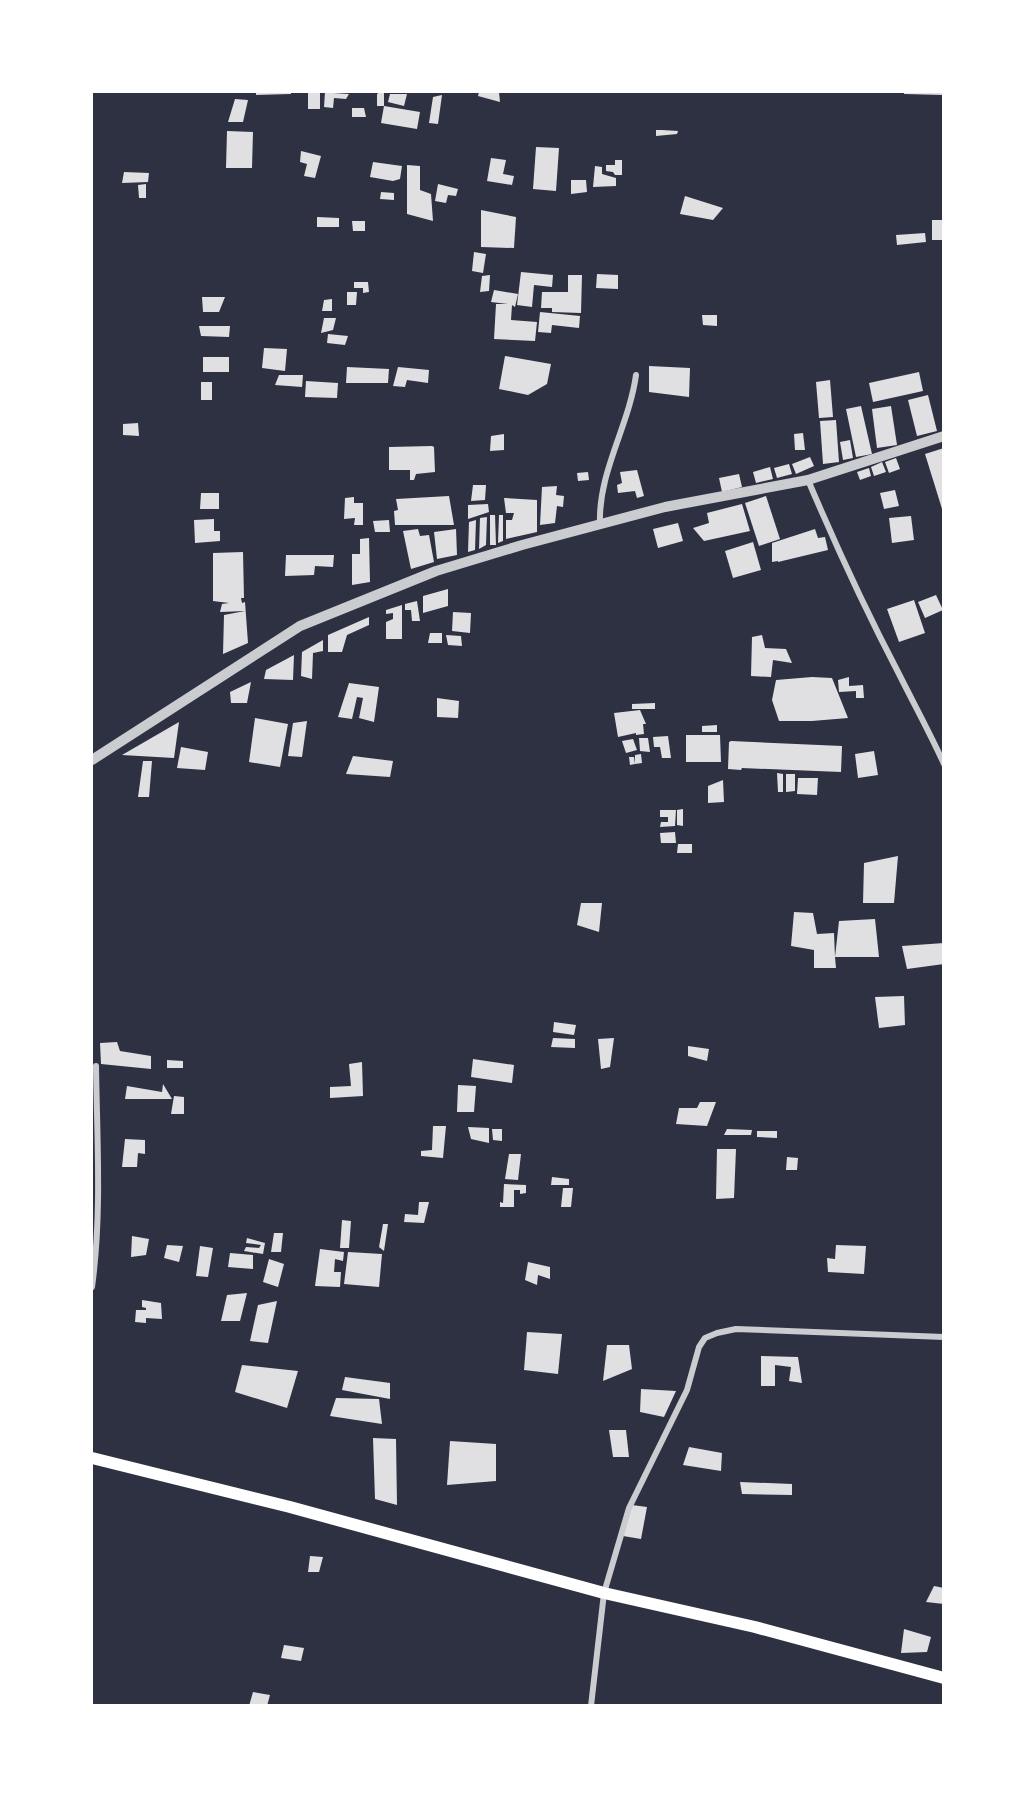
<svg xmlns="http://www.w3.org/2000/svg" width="1035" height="1797" viewBox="0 0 1035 1797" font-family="Inter,sans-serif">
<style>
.building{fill:#e0e0e3}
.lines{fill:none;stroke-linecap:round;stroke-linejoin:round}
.minor{stroke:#caccd0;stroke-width:6}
.tertiary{stroke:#caccd0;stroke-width:10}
.primary{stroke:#fff;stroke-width:12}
</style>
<rect width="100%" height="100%" fill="#2d3142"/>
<g class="building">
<polygon points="256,92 291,92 291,94 256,95"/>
<rect x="308" y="92" width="12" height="17"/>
<polygon points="325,92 333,93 349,94 346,99 334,98 333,108 324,107"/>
<polygon points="380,92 384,92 384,106 377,106 377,94"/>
<polygon points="479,92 499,92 500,102 478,96"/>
<polygon points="904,92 943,92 943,95 904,94"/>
<polygon points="390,94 407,94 404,106 388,102"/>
<polygon points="442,95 438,124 429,123 433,97"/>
<polygon points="235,99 248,100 243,122 228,122"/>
<polygon points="384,106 420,112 417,129 381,123"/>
<polygon points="352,108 364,108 366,117 352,117"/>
<polygon points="656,130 662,130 678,131 677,134 656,136"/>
<polygon points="227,131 253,132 252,168 226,168"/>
<polygon points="536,147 559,148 556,191 533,189"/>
<polygon points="301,151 321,156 315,178 304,176 307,164 300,162"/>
<polygon points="491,158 506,160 503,174 514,176 512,185 487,181"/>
<polygon points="615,160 622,160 622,175 615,175 613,172 606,171 606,165 615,165"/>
<polygon points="373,162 402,166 400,179 393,181 370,177"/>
<polygon points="407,165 420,166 420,190 431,194 433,221 407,214"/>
<polygon points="595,166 602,167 602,174 616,178 616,186 593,187"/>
<polygon points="124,172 149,173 148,182 122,183"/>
<polygon points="571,180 586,180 587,192 571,194"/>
<polygon points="146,184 146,198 139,198 138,185"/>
<polygon points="438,184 458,189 456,196 448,195 446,203 435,201"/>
<polygon points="381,192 394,193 394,200 380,199"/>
<polygon points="685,196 723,208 713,220 680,214"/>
<polygon points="481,210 516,217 514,248 481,247"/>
<polygon points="317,217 339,218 339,227 317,227"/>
<rect x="932" y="220" width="12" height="20"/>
<polygon points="352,221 365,221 365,231 353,231"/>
<polygon points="925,233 926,242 897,245 896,235"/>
<polygon points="474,252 486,254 483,273 472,271"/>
<polygon points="521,272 553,275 552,287 534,285 532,307 517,305"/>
<polygon points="597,274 618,275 618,289 596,288"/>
<polygon points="490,275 489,291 480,292 482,276"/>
<polygon points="568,275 582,275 581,313 552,312 552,308 541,308 542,292 568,292"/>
<polygon points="354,282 368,282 369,292 363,293 363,288 354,288"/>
<polygon points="494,290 518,294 515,307 512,305 511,320 537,322 535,341 494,339 496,304 508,304 491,302"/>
<polygon points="347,292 357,292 356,305 347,305"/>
<polygon points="202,297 225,297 219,312 203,312"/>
<polygon points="332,299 332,311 322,311 324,300"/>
<polygon points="540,312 580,316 579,328 552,325 551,333 538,332"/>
<polygon points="702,315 717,315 717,326 703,325"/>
<polygon points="324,318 336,318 333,330 321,333"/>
<polygon points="199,326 230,326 229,337 201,336"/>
<polygon points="328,334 348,336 345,345 327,343"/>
<polygon points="264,348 287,349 285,371 262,368"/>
<polygon points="505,356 551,364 547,384 528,395 499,389"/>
<rect x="203" y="357" width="26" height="15"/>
<polygon points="649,366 690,368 689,397 649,392"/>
<polygon points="347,367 389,369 388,383 346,383"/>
<polygon points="398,367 429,370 428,383 407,380 405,387 393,386"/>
<polygon points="919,372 923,391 873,402 869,383"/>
<polygon points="279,375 303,375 302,387 275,385"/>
<polygon points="830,380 833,417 819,418 816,382"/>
<polygon points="306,381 338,383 337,398 305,397"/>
<rect x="201" y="382" width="11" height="18"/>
<polygon points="928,395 937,431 917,436 908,400"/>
<polygon points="861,406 872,454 856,457 846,409"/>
<polygon points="891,406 897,445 877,448 872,409"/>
<polygon points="836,420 839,462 823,464 820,421"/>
<polygon points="138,423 139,436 123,435 123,424"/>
<polygon points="803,433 805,450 795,450 794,434"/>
<polygon points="504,434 504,450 490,451 491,436"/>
<polygon points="850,440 853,458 843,460 840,442"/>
<polygon points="432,446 434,447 435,472 416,474 414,480 410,480 410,470 389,470 389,447"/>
<polygon points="944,448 944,511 943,512 925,454"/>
<polygon points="810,457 814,466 796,474 792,464"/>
<polygon points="896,458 900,469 889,473 885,462"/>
<polygon points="882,462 886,472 874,476 871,467"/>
<polygon points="789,464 792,474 777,478 774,468"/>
<polygon points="770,467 773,479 756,483 753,472"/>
<polygon points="869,468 871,476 860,480 857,472"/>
<polygon points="637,470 644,496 637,498 635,491 618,493 617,485 622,483 620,472"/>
<polygon points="588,472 589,480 578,481 577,473"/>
<polygon points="739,474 742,487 722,492 719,478"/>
<polygon points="473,485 486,485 485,500 471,501"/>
<polygon points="557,486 556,495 564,496 563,507 557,506 555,523 540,525 542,487"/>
<polygon points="895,490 899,506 884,509 880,493"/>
<polygon points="201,493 219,493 219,509 200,509"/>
<polygon points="449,496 454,525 395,525 394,511 398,510 396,499"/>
<polygon points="766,496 780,539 759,546 745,503"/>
<polygon points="354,497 354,503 363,503 363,525 354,525 355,518 344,519 345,498"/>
<polygon points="504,498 537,500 537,532 506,539 506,520 512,520 514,513 506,513"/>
<polygon points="488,504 489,512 468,519 468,505"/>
<polygon points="742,504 750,531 704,541 693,528 709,523 707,513"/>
<polygon points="490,515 495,515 496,545 490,545"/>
<polygon points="499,515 503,515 503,541 498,543"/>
<polygon points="911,516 914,540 892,543 889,518"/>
<polygon points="487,517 486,545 479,549 480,518"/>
<polygon points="214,519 214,531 220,531 220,541 195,543 194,520"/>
<polygon points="389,520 390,532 375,532 373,521"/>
<polygon points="476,520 475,550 468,552 469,522"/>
<polygon points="678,523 683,541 658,548 653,529"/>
<polygon points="418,529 420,536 429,535 434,562 411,569 403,531"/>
<polygon points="456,529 457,555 437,559 434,532"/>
<polygon points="815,529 818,538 825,537 828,550 778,562 778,561 772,562 772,543"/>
<polygon points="369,538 370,582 352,585 352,554 360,554 360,539"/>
<polygon points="753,542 761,570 733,578 725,551"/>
<polygon points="243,552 244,598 241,598 242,603 245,602 248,643 223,654 224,615 245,611 220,612 222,604 229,603 213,601 213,553"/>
<polygon points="286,555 334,555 333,567 315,566 314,575 285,576"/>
<polygon points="448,589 448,606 423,613 423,596"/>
<polygon points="936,595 943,610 925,618 918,602"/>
<polygon points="914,600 925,633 899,642 887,609"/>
<polygon points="417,601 420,621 412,621 411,610 405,610 405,604"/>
<polygon points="402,605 402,639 386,639 386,622 393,619 393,613 386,614 386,610"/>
<polygon points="453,612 471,613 470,633 452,631"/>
<polygon points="369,617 369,625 347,635 342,652 328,652 328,635"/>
<polygon points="430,633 442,633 442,643 428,643"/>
<polygon points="446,635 461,636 462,646 448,645"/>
<polygon points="762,635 765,648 786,649 792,663 773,660 771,677 751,676 752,637"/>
<polygon points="323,640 323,651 313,653 312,679 301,676 302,652"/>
<polygon points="294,655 293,680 264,679 266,670"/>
<polygon points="812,677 832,678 848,718 812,721 779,721 772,700 776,680"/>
<polygon points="849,677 849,686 863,685 864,698 856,698 856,691 839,692 838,680"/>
<polygon points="251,682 247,703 231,703 230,692"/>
<polygon points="349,683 379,687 374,722 359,718 363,698 357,697 352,719 338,717"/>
<polygon points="437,698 459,701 458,718 437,717"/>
<polygon points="655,703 655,709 632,709 632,704"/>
<polygon points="640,710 646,724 643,724 644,734 636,735 636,733 618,737 614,713"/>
<polygon points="255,718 288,724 280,767 249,762"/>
<polygon points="307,721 302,757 288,756 293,723"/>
<polygon points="179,722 174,758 122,755"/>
<polygon points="717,725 717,732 702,732 702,726"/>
<polygon points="686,735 720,735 721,762 686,762"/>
<polygon points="668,736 671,758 662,758 660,747 654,747 653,737"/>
<polygon points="639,738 648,738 650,752 640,751"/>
<polygon points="633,739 637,750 626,753 622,741"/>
<polygon points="731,741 842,746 841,772 742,768 741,770 728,769 729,742"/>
<polygon points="181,747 208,752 205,770 177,768"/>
<polygon points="874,751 878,775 858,778 855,754"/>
<polygon points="641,754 642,763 635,764 630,765 629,757 634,757 635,764 635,755"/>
<polygon points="353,756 393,761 390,777 346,774"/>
<polygon points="143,761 152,761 149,797 138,797"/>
<polygon points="777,773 783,774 783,792 778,792"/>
<polygon points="786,774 795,774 795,791 786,792"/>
<polygon points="798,778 818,778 817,795 797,794"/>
<polygon points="723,780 724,802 708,803 708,786"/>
<polygon points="683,809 683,826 677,825 677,810"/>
<polygon points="660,810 676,810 675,826 660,827 661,822 668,822 668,817 660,817"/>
<polygon points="675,832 676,843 661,843 660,833"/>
<polygon points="678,844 692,844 692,853 677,853"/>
<polygon points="898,856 894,903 863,903 864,863"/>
<polygon points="581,903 602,903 599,932 577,925"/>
<polygon points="794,912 813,913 817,934 834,933 835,957 839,921 875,919 879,957 835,957 836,968 814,968 814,950 791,946"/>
<polygon points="944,943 944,964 907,969 902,946"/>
<polygon points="904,996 905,1025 879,1028 875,997"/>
<polygon points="554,1022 576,1025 574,1035 553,1032"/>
<polygon points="553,1038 575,1039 575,1048 551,1047"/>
<polygon points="614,1038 610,1067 601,1069 598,1039"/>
<polygon points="117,1042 120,1051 151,1056 151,1069 101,1064 100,1043"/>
<polygon points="688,1046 709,1049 707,1061 688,1056"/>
<polygon points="473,1059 514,1065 512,1083 471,1077"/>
<polygon points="167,1060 183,1061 183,1068 167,1068"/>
<polygon points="362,1062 363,1096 330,1098 330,1087 351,1086 349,1064"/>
<polygon points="163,1084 172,1099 125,1099 127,1086 162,1092"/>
<polygon points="458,1085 476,1086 474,1112 457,1112"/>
<polygon points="174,1096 184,1097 184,1114 171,1114"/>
<polygon points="700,1102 716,1102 707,1126 676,1124 679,1108 697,1108"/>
<polygon points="433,1126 446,1126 443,1158 421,1156 421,1151 432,1150"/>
<polygon points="468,1127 489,1128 489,1143 471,1139"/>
<polygon points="492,1129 502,1129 502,1141 493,1140"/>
<polygon points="727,1129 752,1130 751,1135 724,1135"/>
<polygon points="757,1131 777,1131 777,1138 757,1137"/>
<polygon points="125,1139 145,1140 145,1154 138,1153 137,1167 122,1167"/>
<polygon points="717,1149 736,1149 734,1198 716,1199"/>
<polygon points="509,1154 521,1154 518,1180 505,1179"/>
<polygon points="787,1157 798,1158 797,1170 786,1170"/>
<polygon points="552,1177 569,1179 569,1185 551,1185"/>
<polygon points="504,1184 526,1185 526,1193 520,1194 520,1190 514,1190 514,1207 500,1207 500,1202 503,1203"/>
<polygon points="563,1188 573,1188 571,1207 561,1207"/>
<polygon points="419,1202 429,1202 424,1223 404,1222 405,1214 418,1215"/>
<polygon points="342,1220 351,1221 349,1248 340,1248"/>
<polygon points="383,1224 388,1224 384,1251 379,1247"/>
<polygon points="274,1233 283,1233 281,1252 271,1252"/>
<polygon points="132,1236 149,1239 146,1255 131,1257"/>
<polygon points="247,1238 265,1243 263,1254 244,1251 246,1247 259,1248 261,1245 246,1243"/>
<polygon points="167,1245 183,1246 179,1262 164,1258"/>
<polygon points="836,1245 866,1246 864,1274 828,1272 827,1258 835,1259"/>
<polygon points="200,1246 213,1248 208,1277 196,1276"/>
<polygon points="320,1249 344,1252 343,1261 335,1259 334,1272 341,1272 340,1287 315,1286"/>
<polygon points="348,1252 382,1254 379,1287 344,1284"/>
<polygon points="230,1253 253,1255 253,1269 228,1267"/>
<polygon points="269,1259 284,1264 278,1287 263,1282"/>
<polygon points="528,1262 550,1267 550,1279 538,1275 537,1285 525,1280"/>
<polygon points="247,1293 240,1321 221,1321 227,1295"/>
<polygon points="142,1300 161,1303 162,1319 146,1318 146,1323 135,1322 136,1310 146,1310 146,1308 142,1307"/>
<polygon points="277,1301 268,1343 250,1341 258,1305"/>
<polygon points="527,1332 562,1334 558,1374 524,1370"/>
<polygon points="607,1345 629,1345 632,1369 603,1381"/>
<polygon points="761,1356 798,1357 802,1383 789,1381 791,1367 775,1365 775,1386 761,1386"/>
<polygon points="242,1365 298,1371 287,1408 235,1392"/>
<polygon points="345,1377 390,1383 390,1399 342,1390"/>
<polygon points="641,1389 676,1391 664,1417 640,1412"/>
<polygon points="336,1398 379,1399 382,1424 330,1416"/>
<polygon points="609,1430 626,1430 629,1457 613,1457"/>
<polygon points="373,1438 396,1439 397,1505 375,1499"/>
<polygon points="450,1441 496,1444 496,1481 447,1485"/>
<polygon points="689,1447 722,1453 721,1471 683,1465"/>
<polygon points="740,1482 792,1484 792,1495 742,1494"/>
<polygon points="632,1505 647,1507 641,1539 623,1536"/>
<polygon points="310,1556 323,1557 319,1572 308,1572"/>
<polygon points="934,1586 944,1588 944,1604 926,1602"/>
<polygon points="904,1629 931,1637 927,1652 901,1653"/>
<polygon points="284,1645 304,1648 301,1661 281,1658"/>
<polygon points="253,1692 270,1695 267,1706 249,1706"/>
</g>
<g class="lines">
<g class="minor">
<path d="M 808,480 C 836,546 866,611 899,674 C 914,704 930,733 944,764"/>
<path d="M 600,524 C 598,472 629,426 636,375"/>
<path d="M 92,1287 C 102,1214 97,1139 96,1066"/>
<polyline points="591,1706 604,1593 629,1508 687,1390 699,1347 705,1338 717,1333 736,1329 944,1337"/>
</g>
<polyline class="tertiary" points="92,760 300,626 436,571 522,545 665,507 808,480 944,436"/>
<polyline class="primary" points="92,1458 290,1507 604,1593 755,1627 944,1678"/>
</g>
<rect width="1035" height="1797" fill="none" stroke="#ffffff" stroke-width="186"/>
</svg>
